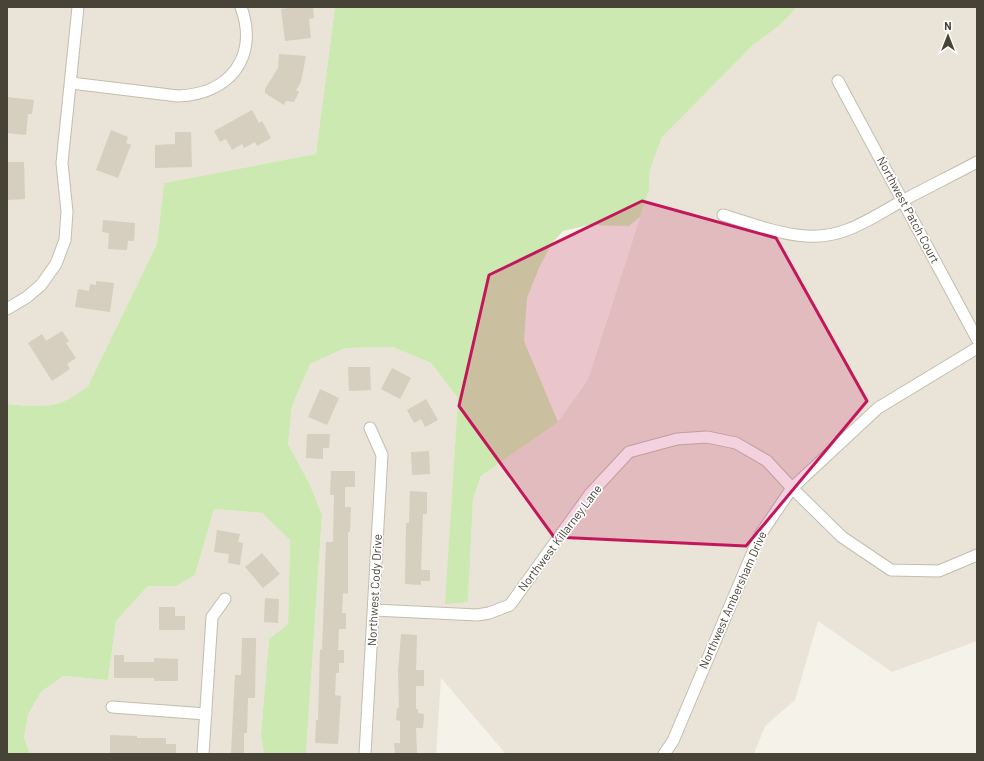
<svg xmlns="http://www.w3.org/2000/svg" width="984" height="761" viewBox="0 0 984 761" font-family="Barlow,sans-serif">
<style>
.residential{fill:#e9e4d7}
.green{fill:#cce9b1}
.building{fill:#d6cebe}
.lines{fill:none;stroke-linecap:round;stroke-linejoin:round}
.minor-casing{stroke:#c3bdae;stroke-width:13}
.minor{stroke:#fff;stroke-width:11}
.marked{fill:#c2185b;fill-opacity:0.2;stroke:#c2185b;stroke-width:3;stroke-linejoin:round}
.labels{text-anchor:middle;stroke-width:3.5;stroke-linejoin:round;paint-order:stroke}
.street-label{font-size:12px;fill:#484337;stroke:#fff}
</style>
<rect width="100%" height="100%" fill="#f4f2e9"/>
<g class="residential">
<polygon points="7,7 335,7 316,154 164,183 157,244 88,386 72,399 43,407 7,404"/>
<polygon points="797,7 977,7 977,641 892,672 818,621 795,700 765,726 754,754 506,754 441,678 436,754 306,754 322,515 310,485 288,444 292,406 310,364 345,348 393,347 431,363 458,398 446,596 468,602 473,499 481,476 558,422 588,380 649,190 650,169 662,137 754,44 780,25"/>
<polygon points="214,509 262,513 290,540 288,624 269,639 261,735 264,754 30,754 24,738 28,715 41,692 63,676 108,680 116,621 148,586 176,586 195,575"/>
</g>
<path class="green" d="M 335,7 L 797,7 L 780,25 L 754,44 L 662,137 L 650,169 L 649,190 L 640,217 L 629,226 L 589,225 L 563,231 L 552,243 L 539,268 L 527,298 L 524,341 L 558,422 L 481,476 L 473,499 L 468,602 L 445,604 L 458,398 L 431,363 L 393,347 L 345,348 L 310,364 L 292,406 L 288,444 L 310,485 L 322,515 L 306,754 L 264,754 L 261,735 L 269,639 L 288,624 L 290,540 L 262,513 L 214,509 L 195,575 L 176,586 L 148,586 L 116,621 L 108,680 L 63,676 L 41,692 L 28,715 L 24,738 L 30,754 L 7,754 L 7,404 C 43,407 59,410 88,386 L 157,244 L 164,183 L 316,154 Z"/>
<g class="building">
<polygon points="295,7 313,7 314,18 309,19 311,38 285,41 281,9"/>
<polygon points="279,54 306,56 301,82 296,90 299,92 294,102 286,101 284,105 265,93 265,89 278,68"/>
<polygon points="7,97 34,100 32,114 28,114 26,135 7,133"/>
<polygon points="252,110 259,123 262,121 271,138 257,146 255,142 244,148 242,144 232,150 226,139 220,142 214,131"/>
<polygon points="111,130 128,137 126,143 131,145 118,178 96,170"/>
<polygon points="175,132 191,132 192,167 155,168 155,145 175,144"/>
<polygon points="7,162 24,162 25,199 7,200"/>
<polygon points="103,220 135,223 134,241 128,241 127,250 108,249 109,233 102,232"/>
<polygon points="96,281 114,283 110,312 75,307 78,289 89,291 90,284 96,285"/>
<polygon points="62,331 69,341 66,343 76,358 67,364 70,369 52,381 28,343 42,334 46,341"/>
<polygon points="348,367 370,367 371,390 349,391"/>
<polygon points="392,368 411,378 400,399 381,389"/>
<polygon points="320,389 339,398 327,425 308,417"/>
<polygon points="426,399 438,420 425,427 421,419 414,423 407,410"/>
<polygon points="307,434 330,434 329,448 323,448 323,459 306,458"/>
<polygon points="429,451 430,474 412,475 411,452"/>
<polygon points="331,471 355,471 355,487 345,487 345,507 351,507 350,532 348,532 348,594 343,593 342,613 346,613 346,629 339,629 338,650 344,650 344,663 339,663 339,673 336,673 335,695 341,696 338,744 315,743 316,720 318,720 320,649 322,650 326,542 333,542 334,495 330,495"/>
<polygon points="410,491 427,492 427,514 423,514 421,570 430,570 430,581 421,581 421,585 405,584 406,523 409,523"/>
<polygon points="217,530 240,534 238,542 243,543 240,565 228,563 229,554 214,552"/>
<polygon points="262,553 280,574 263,588 245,567"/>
<polygon points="265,598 279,599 278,623 264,622"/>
<polygon points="159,607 175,607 175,616 185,616 185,630 159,630"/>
<polygon points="401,634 417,635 416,670 424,670 424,686 416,686 416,709 418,709 418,713 424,714 423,728 416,728 417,754 395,754 394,743 400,743 400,721 396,720 397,708 399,708 398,671"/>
<polygon points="242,638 256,638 255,698 248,698 247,733 244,733 244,754 231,754 235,675 241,675"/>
<polygon points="114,655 124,655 124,662 154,662 154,658 178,659 178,681 154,681 154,678 114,678"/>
<polygon points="110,735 137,736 137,738 166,738 166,744 176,744 176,754 110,754"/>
</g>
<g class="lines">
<defs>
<g id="minor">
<polyline points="838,81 977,339"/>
<path d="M 71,83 L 178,96 C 230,94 259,57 241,7"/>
<path d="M 723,215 C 749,223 778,234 806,236 C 845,239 872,217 904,200 C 928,187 953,175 977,162"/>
<polyline points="7,309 27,297 41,285 56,264 65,240 67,212 62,163 78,7"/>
<polyline points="374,610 477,615 489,613 510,605 590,494 629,452 677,439 707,437 736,443 767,461 792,488 842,537 891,570 939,571 977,555"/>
<polyline points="112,707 206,714"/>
<polyline points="203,754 212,617 225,599"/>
<polyline points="365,754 382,455 370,428"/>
<polyline points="664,754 673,741 760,535 792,488 878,408 977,348"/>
</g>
</defs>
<use href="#minor" class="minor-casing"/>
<use href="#minor" class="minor"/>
</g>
<path class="marked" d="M 642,201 L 776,238 L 867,401 L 746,546 L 554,537 L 459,406 L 489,275 Z"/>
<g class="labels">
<g class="street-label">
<text transform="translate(908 210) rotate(62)" y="4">Northwest Patch Court</text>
<text transform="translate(560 538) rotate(-53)" y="4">Northwest Killarney Lane</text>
<text transform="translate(375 590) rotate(-87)" y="4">Northwest Cody Drive</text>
<text transform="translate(733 600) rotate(-66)" y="4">Northwest Ambersham Drive</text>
</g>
</g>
<rect width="984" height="761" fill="none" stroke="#484337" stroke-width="16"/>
<g transform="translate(948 36)" stroke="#ffffff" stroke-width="3" paint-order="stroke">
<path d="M0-3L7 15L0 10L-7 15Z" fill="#484337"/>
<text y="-6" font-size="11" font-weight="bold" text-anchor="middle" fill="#484337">N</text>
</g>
</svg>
